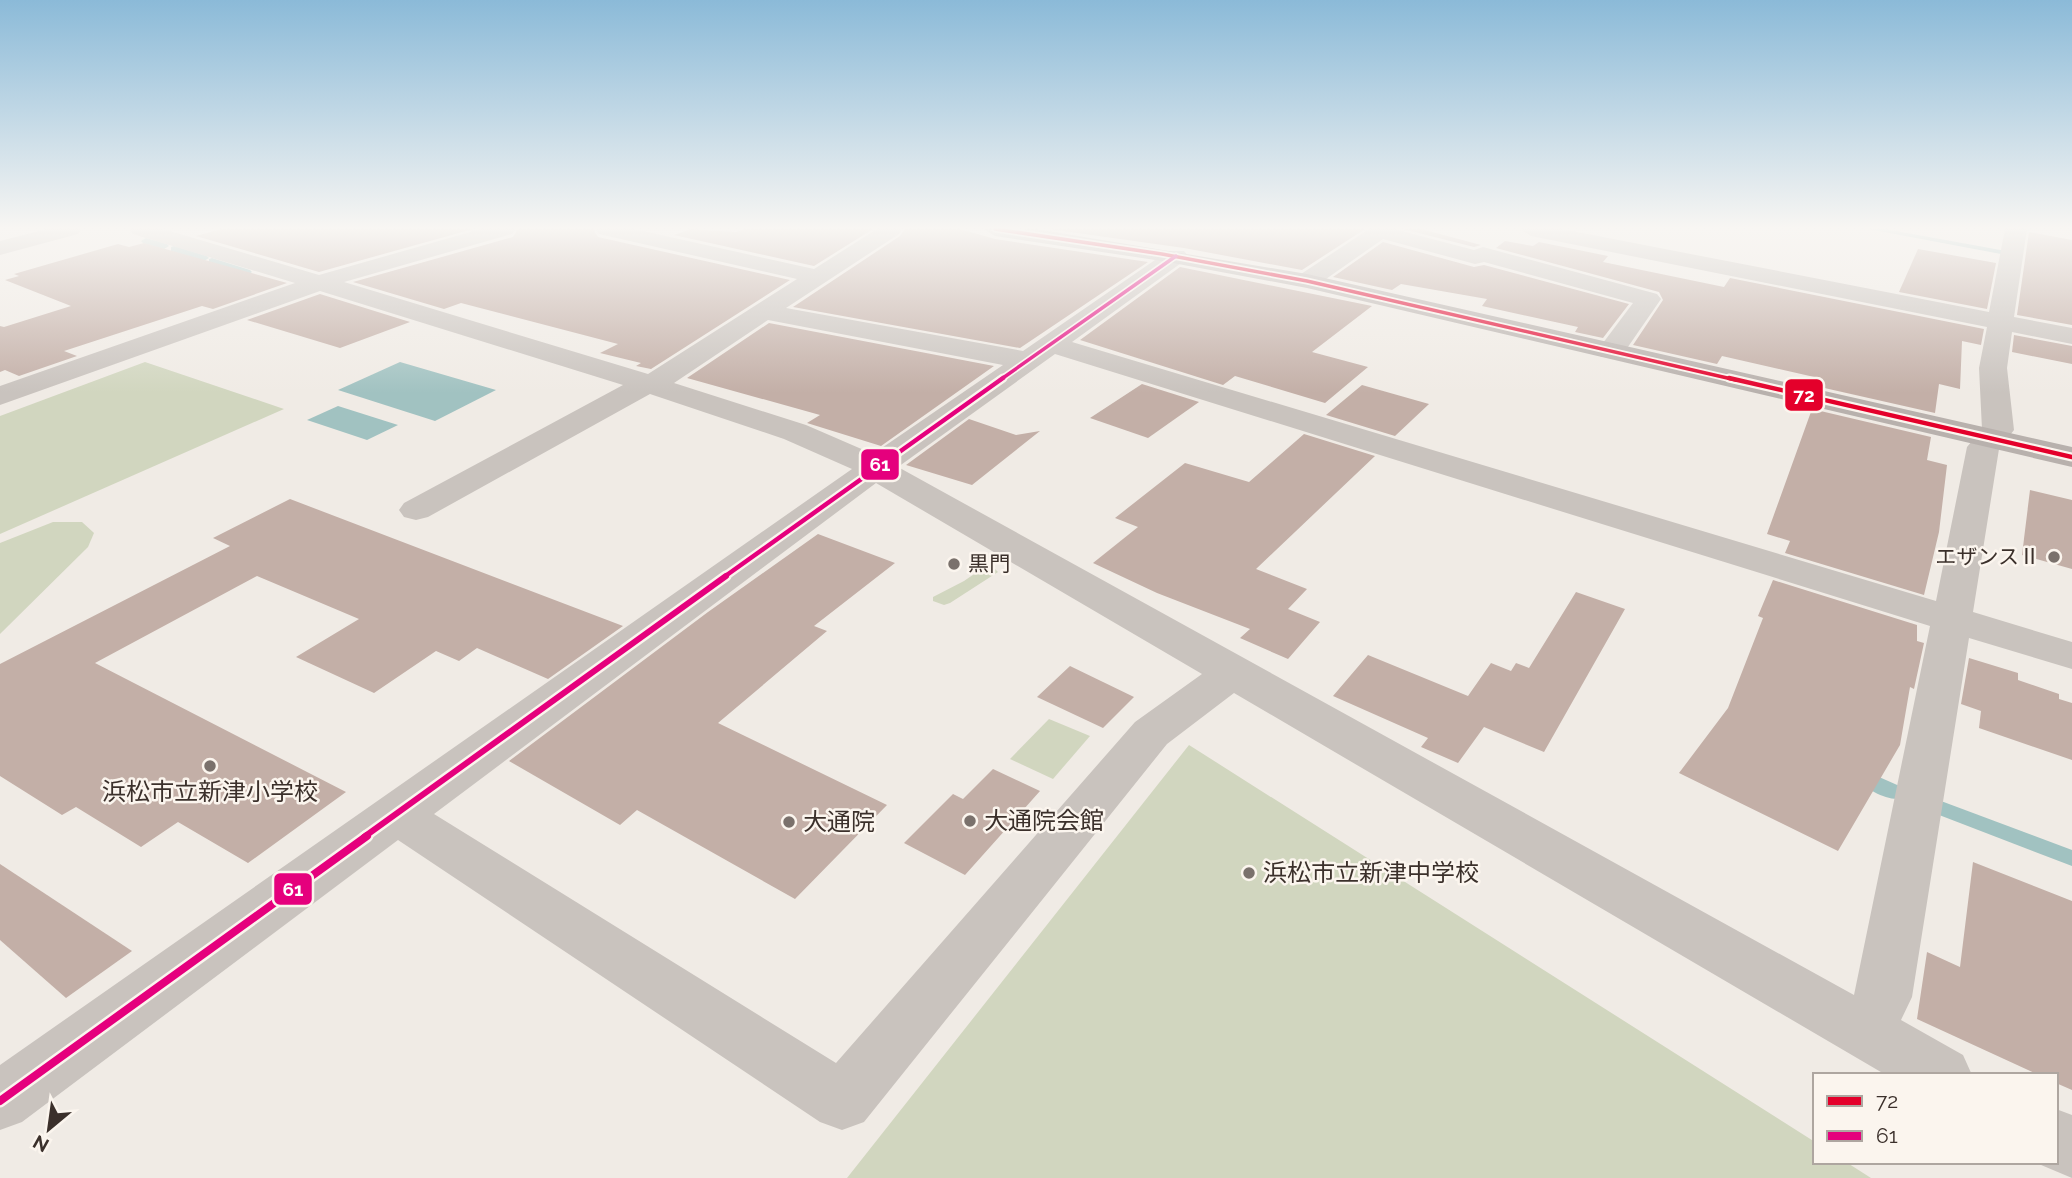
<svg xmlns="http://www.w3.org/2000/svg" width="2072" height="1178" viewBox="0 0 2072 1178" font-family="Raleway,'Noto Sans JP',sans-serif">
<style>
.green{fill:#d1d6bf}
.water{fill:#a1c2c1}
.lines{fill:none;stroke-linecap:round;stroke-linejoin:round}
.stream{fill:#a1c2c1;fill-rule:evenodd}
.building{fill:#c3afa7}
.minor{fill:#c9c3be;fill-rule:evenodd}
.major{fill:#b8b1ad;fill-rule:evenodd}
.bus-1-far1-casing{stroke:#fbf5ee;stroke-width:7}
.bus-1-casing{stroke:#fbf5ee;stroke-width:9}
.bus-2-far3-casing{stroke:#fbf5ee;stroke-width:7}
.bus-2-far2-casing{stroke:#fbf5ee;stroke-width:9}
.bus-2-far1-casing{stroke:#fbf5ee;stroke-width:11}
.bus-2-casing{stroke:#fbf5ee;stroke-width:13}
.bus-1-far1{stroke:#e4002b;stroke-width:3.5}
.bus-1{stroke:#e4002b;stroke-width:4.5}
.bus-2-far3{stroke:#e5007d;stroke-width:3.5}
.bus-2-far2{stroke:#e5007d;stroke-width:4.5}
.bus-2-far1{stroke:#e5007d;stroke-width:6}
.bus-2{stroke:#e5007d;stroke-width:8}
.poi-dot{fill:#7a716c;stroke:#fbf5ee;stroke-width:2.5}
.labels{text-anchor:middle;stroke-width:5;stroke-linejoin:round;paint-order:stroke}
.poi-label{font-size:21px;fill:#3b302b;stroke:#fbf5ee;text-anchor:end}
.near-poi-label{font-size:24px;fill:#3b302b;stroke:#fbf5ee;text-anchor:start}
.line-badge{stroke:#fbf5ee;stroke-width:2.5}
.badge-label{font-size:19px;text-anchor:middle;font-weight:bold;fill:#fff}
</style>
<rect width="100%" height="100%" fill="#f0ebe5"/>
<g class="green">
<polygon points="145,362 284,409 0,534 0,416"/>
<polygon points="53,522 82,522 94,533 88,547 0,634 0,543"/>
<polygon points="986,566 992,566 998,572 950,603 944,605 933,601 933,597 964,581"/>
<polygon points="1049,719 1090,736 1053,779 1010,759"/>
<polygon points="1189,745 1815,1142 1815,1162 1846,1162 1871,1178 847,1178"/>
</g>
<g class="water">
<polygon points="400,362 496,390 435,421 338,390"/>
<polygon points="338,406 398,425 367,440 307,420"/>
</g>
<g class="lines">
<g class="stream">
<polygon points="1868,229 1885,229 2006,251 2001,254"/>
<polygon points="146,238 167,244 169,246 164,249 143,243 141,241"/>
<polygon points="174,246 207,256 209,258 204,261 171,251 171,247"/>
<polygon points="212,258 250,270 252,272 247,275 209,263 209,259"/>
<path d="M 1861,769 L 1904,788 L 1907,793 L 1904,798 C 1888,803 1868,788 1854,781 L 1851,776 L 1854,771 Z"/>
<polygon points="1941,801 2072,850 2072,866 1934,813 1931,808 1934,803"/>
</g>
</g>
<g class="building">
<polygon points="221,229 473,229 319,272 196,236"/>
<polygon points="518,229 593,229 598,237 790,280 651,369 636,366 641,363 600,353 618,344 461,303 444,309 353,282 513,237"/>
<polygon points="691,229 736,232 744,229 873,229 814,266 674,235"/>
<polygon points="905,229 960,229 995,239 1148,262 1020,348 793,307 900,236"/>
<polygon points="1049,229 1365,229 1302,270 1184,248"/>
<polygon points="1403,229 1421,229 1481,245 1474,247"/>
<polygon points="2029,232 2072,240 2072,325 2017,315"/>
<polygon points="1505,241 1533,246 1539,242 1608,256 1603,262 1724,287 1730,278 1984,329 1981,345 1962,341 1960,389 1939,384 1935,413 1820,387 1823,379 1722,356 1717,364 1633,345 1663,300 1659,292 1496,248"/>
<polygon points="1383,242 1474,267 1484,265 1629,304 1603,338 1575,332 1578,327 1482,306 1487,299 1401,284 1392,290 1333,277"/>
<polygon points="144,243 287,283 213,309 202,306 64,351 77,356 19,376 5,370 0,372 0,326 4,327 71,306 5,280 19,276 14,274 118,244 129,247"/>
<polygon points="1918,249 1996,263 1987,309 1899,292"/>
<polygon points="1180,267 1372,306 1312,352 1368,367 1325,403 1235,376 1223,385 1080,340"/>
<polygon points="320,294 410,322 340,348 247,320"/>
<polygon points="769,323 994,366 881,446 807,423 820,415 687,378"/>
<polygon points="2014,335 2072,346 2072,364 2012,352"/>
<polygon points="1142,384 1199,402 1148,438 1090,418"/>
<polygon points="1362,385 1429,404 1395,436 1326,415"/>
<polygon points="1812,409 1931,437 1927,460 1947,465 1939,532 1924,595 1785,553 1790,541 1767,534"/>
<polygon points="969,419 1016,435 1040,431 972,485 906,465"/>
<polygon points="1304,434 1375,456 1256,569 1307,589 1288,609 1320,622 1288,659 1240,638 1250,629 1157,593 1093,563 1138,527 1115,518 1185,463 1249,482"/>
<polygon points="2030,490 2072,500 2072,569 2022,555"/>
<polygon points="290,499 623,626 548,679 477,648 459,661 436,651 374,693 296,657 359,619 257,576 95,663 346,792 248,863 178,822 141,847 76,807 62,815 0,776 0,664 230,546 213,538"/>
<polygon points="818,534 895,563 814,626 827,631 718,723 887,805 795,899 637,810 620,825 509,761 708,612"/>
<polygon points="1773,580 1917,625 1917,641 1924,643 1914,689 1910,687 1900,745 1838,851 1679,773 1728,708 1763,618 1758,616"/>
<polygon points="1576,592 1625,609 1544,752 1484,727 1458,763 1421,747 1428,738 1333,696 1368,655 1468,696 1491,663 1511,671 1516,663 1529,668"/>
<polygon points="1969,658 2018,673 2018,680 2059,694 2059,699 2072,703 2072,760 1979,728 1981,711 1961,704"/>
<polygon points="1070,666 1134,697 1103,728 1037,697"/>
<polygon points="993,769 1040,791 965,875 904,843 953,794 963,799"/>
<polygon points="1973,862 2072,901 2072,1090 2056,1083 2056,1075 2039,1075 1917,1019 1927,952 1960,967"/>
<polygon points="0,864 132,951 66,998 0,940"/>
</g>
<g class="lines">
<g class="minor">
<polygon points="47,229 81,229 78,234 0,255 0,241"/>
<path d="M 130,229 L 163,229 L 319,275 L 481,229 L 515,229 L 512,234 L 344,282 L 648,374 L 797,279 L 599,234 L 596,229 L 634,229 L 814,269 L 877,229 L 902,229 L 899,234 L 786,308 L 1023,351 L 1168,251 L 1184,251 L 1188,256 L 1184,261 L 1072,342 L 1936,601 L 1967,447 L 1982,429 L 1979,368 L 1987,327 L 1531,236 L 1520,229 L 1562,229 L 1989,312 L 2005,229 L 2027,229 L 2014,317 L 2072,328 L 2072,344 L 2012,332 L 2007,368 L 2014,430 L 1999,449 L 1973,612 L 2072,642 L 2072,669 L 1969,638 L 1912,997 L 1901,1020 L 1963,1055 L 1972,1075 L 1886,1075 L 1234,693 L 1167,744 L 864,1122 L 842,1130 L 820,1122 L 398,840 L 22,1122 L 0,1130 L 0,1065 L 852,469 L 784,439 L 650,394 L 428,517 L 416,520 L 404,517 L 399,510 L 404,503 L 623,385 L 320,291 L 0,405 L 0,386 L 295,283 L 133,234 ZM 768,320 L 1003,365 L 873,454 L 806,425 L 674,383 ZM 1055,354 L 1930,626 L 1854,995 L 898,467 ZM 876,483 L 1202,674 L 1135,722 L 836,1063 L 434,814 Z"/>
<polygon points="1369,229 1394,229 1474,250 1483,247 1657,294 1661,299 1621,357 1601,357 1597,351 1633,303 1484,262 1475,264 1383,239 1316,286 1298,286 1295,281 1298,276"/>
<polygon points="2056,1109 2072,1115 2072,1178 2034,1162 2056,1162"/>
</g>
<polygon class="major" points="984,229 1036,229 1307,274 2072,447 2072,467 1307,288 1162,261 995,236"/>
<defs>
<polyline id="bus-1-far1" points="995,229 1162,254 1307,281 1736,380"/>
<polyline id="bus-1" points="1729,378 2072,457"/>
<polyline id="bus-2-far3" points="1000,380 1176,256"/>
<polyline id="bus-2-far2" points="724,577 1003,378"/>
<polyline id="bus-2-far1" points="364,837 726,576"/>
<polyline id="bus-2" points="0,1101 367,836"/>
</defs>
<use href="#bus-1-far1" class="bus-1-far1-casing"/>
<use href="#bus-1" class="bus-1-casing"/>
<use href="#bus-2-far3" class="bus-2-far3-casing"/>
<use href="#bus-2-far2" class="bus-2-far2-casing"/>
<use href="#bus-2-far1" class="bus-2-far1-casing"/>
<use href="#bus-2" class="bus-2-casing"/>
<use href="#bus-1-far1" class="bus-1-far1"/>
<use href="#bus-1" class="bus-1"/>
<use href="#bus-2-far3" class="bus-2-far3"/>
<use href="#bus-2-far2" class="bus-2-far2"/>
<use href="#bus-2-far1" class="bus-2-far1"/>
<use href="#bus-2" class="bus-2"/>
</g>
<linearGradient id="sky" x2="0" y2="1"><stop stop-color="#8bbad8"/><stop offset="0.58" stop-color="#f8f6f3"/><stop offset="1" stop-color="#f8f6f3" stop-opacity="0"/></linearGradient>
<rect width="2072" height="393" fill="url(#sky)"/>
<g class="poi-dot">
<circle cx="2054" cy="557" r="7"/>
<circle cx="954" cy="564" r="7"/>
<circle cx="210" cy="766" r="7"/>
<circle cx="970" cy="821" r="7"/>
<circle cx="789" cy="822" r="7"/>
<circle cx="1249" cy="873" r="7"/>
</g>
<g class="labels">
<g class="poi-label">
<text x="2040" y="564">エザンスⅡ</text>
<text x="968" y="571" text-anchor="start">黒門</text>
</g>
<g class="near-poi-label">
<text x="210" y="800" text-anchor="middle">浜松市立新津小学校</text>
<text x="984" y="829">大通院会館</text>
<text x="803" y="830">大通院</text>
<text x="1263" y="881">浜松市立新津中学校</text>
</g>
</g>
<g class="line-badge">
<rect x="1784" y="378" width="40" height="34" rx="7" fill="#e4002b"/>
<rect x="860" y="448" width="40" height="33" rx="7" fill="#e5007d"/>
<rect x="273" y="872" width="40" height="34" rx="7" fill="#e5007d"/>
</g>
<g class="badge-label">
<text x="1804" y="402">72</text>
<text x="880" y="471">61</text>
<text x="293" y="896">61</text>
</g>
<rect x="1813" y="1073" width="245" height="91" fill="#fbf5ee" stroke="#aea6a0" stroke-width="2"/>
<rect x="1827" y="1096" width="35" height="10" fill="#e4002b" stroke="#aea6a0" stroke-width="2"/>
<text x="1876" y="1108" font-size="21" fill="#3b302b">72</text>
<rect x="1827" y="1131" width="35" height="10" fill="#e5007d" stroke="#aea6a0" stroke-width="2"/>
<text x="1876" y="1143" font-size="21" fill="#3b302b">61</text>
<g transform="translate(49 1129) rotate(209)" stroke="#fbf5ee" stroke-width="5" paint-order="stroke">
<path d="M0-5L12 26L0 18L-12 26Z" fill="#3b302b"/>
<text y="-10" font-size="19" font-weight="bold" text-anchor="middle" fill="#3b302b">N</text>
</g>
</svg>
